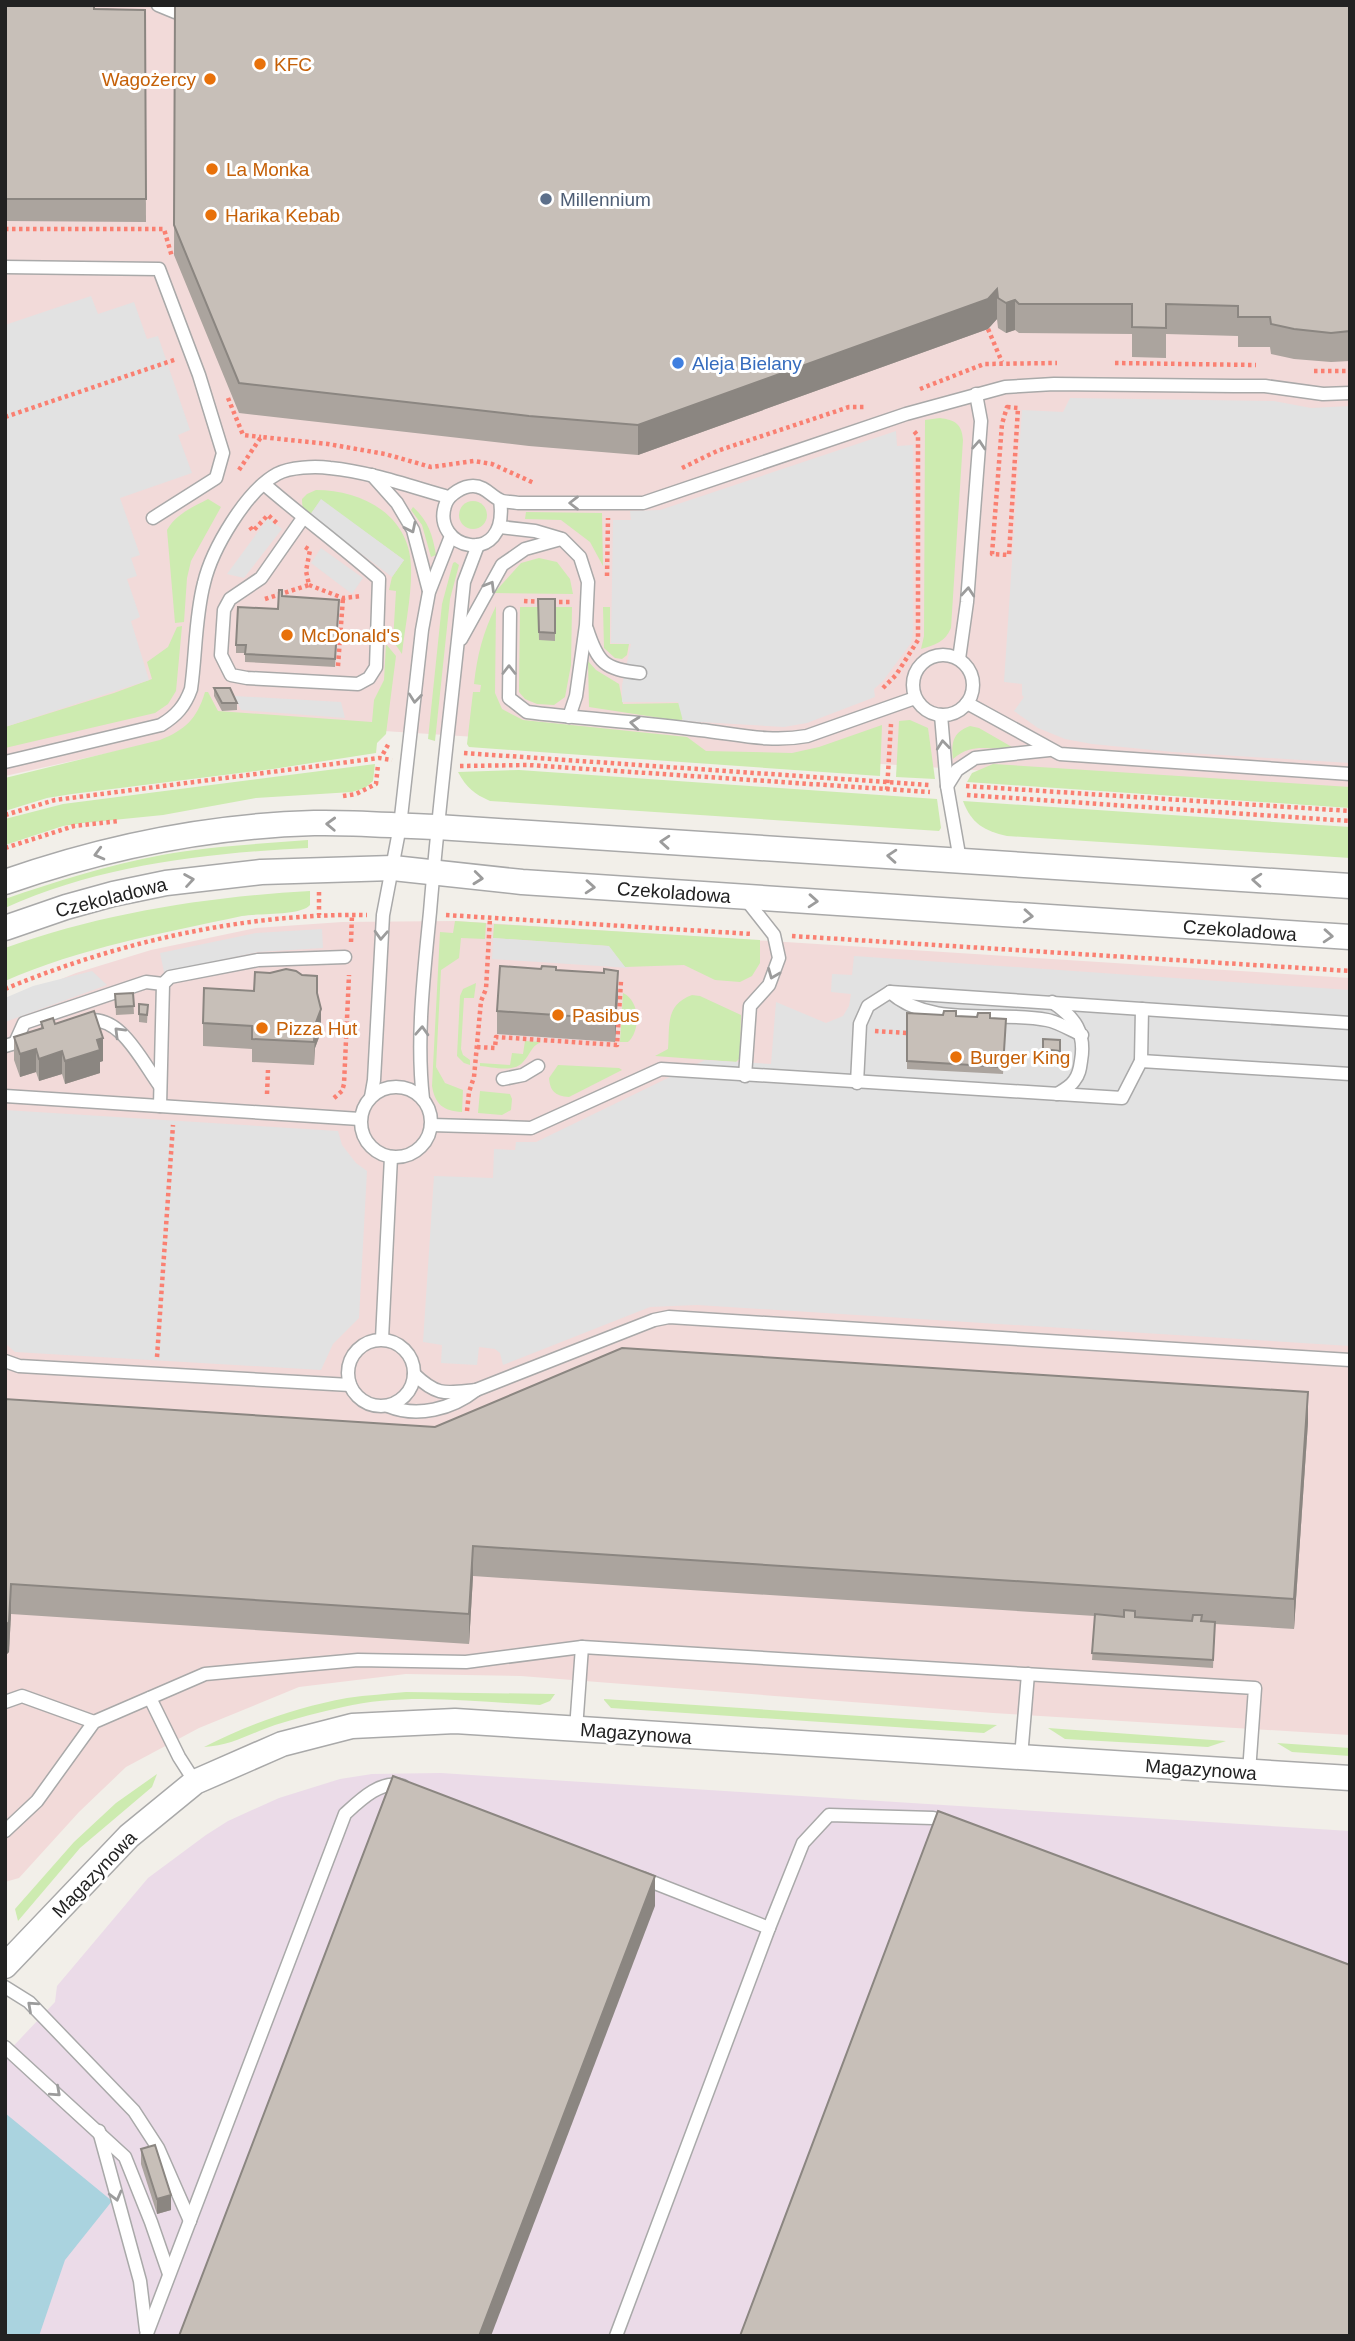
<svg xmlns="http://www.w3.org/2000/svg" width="1355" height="2341" viewBox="0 0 1355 2341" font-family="Arial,sans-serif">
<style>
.commercial{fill:#f2dad9}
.industrial{fill:#ebdbe8}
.grass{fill:#cdebb0}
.parking{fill:#e2e2e2}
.water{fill:#aad3df}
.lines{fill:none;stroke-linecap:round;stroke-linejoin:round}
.lane-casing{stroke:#a9a9a9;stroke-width:15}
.street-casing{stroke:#a9a9a9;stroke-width:27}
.path{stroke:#fa8072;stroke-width:4.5;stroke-dasharray:3.5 3.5;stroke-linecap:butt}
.lane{stroke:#fff;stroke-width:12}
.street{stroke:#fff;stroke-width:24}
.wall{fill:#aba49e}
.shaded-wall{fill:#8b8681}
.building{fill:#c7bfb8;stroke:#8b8681;stroke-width:2}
.oneway{stroke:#9c9c9c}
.food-dot{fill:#e8710a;stroke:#fff;stroke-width:2.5}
.service-dot{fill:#5c6f8a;stroke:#fff;stroke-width:2.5}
.shop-dot{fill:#3f7fe0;stroke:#fff;stroke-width:2.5}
.labels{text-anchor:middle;stroke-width:6;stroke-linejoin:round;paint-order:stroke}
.food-label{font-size:19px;fill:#c56008;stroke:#fff;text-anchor:start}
.service-label{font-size:19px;fill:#4e5e75;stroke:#fff;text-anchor:start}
.shop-label{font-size:19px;fill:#366cbe;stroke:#fff;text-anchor:start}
.street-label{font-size:19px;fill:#222;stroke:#fff}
</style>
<rect width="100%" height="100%" fill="#f2efe9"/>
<g class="commercial">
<polygon points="5,5 1350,5 1350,795 248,722 5,776"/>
<polygon points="455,921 1350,978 1350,1735 993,1713 521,1676 406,1674 299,1687 199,1728 126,1767 79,1812 19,1878 5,1882 5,1002 76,973 151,950 256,928 342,922"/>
</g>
<polygon class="industrial" points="441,1773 1350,1831 1350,2336 5,2336 5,2055 55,2002 57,1986 148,1878 206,1835 228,1821 279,1798 340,1779 372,1774"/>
<g class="grass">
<path d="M 940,418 C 955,420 962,424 963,440 L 951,628 C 945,642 935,645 921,649 L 924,636 L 925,420 Z"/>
<path d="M 316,490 C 362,490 410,515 411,567 C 412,595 405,626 402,654 L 393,641 L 396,591 L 389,590 L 392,577 L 404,560 L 321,500 L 310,515 C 303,511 302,507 302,499 L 307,494 Z"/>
<path d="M 208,499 L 221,507 L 191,561 L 187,578 L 184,622 L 175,623 L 167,530 C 176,514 193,507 208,499 Z"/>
<circle cx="473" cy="515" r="14"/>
<path d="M 413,507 C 428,520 433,536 436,555 L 431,557 L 422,525 L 411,510 Z"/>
<polygon points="526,512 602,513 603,566 590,542 561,520 525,519"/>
<polygon points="539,558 557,562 570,579 573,594 494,593 521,563"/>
<polygon points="455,562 459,565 450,599 435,741 428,739 442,604 453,563"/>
<path d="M 496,606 L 495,693 L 502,709 L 523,720 L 687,737 L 706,751 L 792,753 L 819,747 L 882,725 L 880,776 L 469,747 L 467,744 L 473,692 L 480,692 L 481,685 L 474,684 C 477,656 483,632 496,606 Z"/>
<polygon points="520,607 572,607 571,665 565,697 554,705 537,704 525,699 519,692"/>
<polygon points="603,607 610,607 610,644 629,644 627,655 622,659 615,658 604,648"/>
<polygon points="182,626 176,691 168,704 155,713 5,748 5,727 114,693 152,679 147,662 168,647 177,627"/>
<path d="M 386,644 L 396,656 L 386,734 L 377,743 L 376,753 L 273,769 L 72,794 L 47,798 L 5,811 L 5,778 L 160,740 C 185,730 197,719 205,692 L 208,692 L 218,711 L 372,722 L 374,700 L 384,680 Z"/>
<polygon points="588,661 596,670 619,684 623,704 680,703 688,715 680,721 589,707"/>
<polygon points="910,720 928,728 935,779 896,777 899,721"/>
<path d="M 970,726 L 979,728 L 1012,747 C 989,752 974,741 953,759 C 951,743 953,732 970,726 Z"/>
<polygon points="375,764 373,781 365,788 352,792 256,798 163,815 83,823 63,826 5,845 5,819 63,804"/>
<polygon points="993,764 1350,787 1350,808 967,782 972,773"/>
<path d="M 519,770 L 937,799 L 941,828 L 939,831 L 490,801 C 474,794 466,787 458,772 Z"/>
<path d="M 963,801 L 1350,827 L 1350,858 L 1007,836 C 984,831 971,823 963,801 Z"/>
<path d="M 308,840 L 308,848 C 205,853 100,865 5,908 L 5,899 C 57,881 109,865 162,855 C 210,846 260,844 308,840 Z"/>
<path d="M 310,891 L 310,905 C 301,916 258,913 242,916 C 163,933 80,948 5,981 L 5,948 C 103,913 206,897 310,891 Z"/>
<path d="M 455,921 L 486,923 L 485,939 L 461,938 L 459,958 L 441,970 L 436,1067 L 445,1083 L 463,1090 L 462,1112 C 443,1111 435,1104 432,1086 L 440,932 L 453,933 Z"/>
<polygon points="494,924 760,940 760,963 752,976 740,982 715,980 684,965 625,967 608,946 493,938"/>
<polygon points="476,983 474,998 464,998 461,1049 463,1055 470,1060 470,1065 464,1063 457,1056 460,996 463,989"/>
<path d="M 623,993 C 640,1001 641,1030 628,1042 L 620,1042 Z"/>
<path d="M 692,995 L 700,996 L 741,1015 L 740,1058 L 736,1062 L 655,1056 L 668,1049 C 670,1025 665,1005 692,995 Z"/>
<path d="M 525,1041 L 541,1042 C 530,1047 531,1054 523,1062 C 514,1073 492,1067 480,1066 L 480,1063 L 510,1065 L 512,1053 L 523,1054 Z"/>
<path d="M 558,1065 L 619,1068 L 622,1070 L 569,1097 C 555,1096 550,1091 549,1078 Z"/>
<polygon points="480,1091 510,1094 512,1099 511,1110 502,1115 478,1113"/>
<path d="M 406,1692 L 555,1694 L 550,1701 L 540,1705 C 476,1702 406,1692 343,1707 C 320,1712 297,1718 275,1725 C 251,1733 231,1746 204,1747 C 249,1724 298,1707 347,1698 C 367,1695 387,1694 406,1692 Z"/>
<polygon points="604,1700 604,1699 997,1725 984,1733 611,1708"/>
<polygon points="1048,1728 1226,1741 1208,1747 1065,1739"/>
<polygon points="1277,1743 1350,1748 1350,1756 1292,1752"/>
<polygon points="157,1774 152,1787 80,1848 18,1921 15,1909 74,1842 116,1803"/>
</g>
<g class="parking">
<polygon points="91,296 98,314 134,302 147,339 158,336 190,430 178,435 192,473 120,498 140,555 131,558 137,576 127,579 140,617 131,621 149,680 5,727 5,325"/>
<polygon points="1070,398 1274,401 1311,408 1350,406 1350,763 1173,752 1092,744 1065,739 1038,728 1014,711 1024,697 1022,695 1022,684 1004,682 1022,410 1063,412"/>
<polygon points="896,431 897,446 913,445 913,634 911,643 883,681 874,689 875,697 807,723 784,727 683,721 678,702 622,702 622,685 631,644 611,643 613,520 631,520 630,511 660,510"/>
<polygon points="321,499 404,560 392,577 310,515"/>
<polygon points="268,518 282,529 244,578 227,574"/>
<polygon points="321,548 363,578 352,594 311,563"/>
<polygon points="234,696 341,702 345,718 241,710"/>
<polygon points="322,929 323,948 258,952 164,972 160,953 256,933"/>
<polygon points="493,938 609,946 625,967 630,968 492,959"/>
<polygon points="854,956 1350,990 1350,1346 697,1305 650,1307 503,1365 500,1353 495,1349 479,1347 477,1365 441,1363 442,1345 423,1342 434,1176 493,1178 494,1149 515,1150 516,1142 536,1142 705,1060 771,1064 776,1002 826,1023 843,1016 849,1006 851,994 831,992 832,974 852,975"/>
<polygon points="92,971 107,985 5,1022 5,998 33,986"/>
<polygon points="5,1110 338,1131 342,1145 356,1163 367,1171 359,1318 333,1344 321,1370 15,1352 5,1343"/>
</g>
<polygon class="water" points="5,2113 112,2201 65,2260 39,2336 5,2336"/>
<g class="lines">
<defs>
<g id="lane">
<polyline points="158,5 175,12"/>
<polyline points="5,267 159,269 199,375 223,453 216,478 153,518"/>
<polyline points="372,475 397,503 413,530 429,591"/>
<path d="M 264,484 C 302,517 342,546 379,579 L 376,667 L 369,678 L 358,684 L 247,678 L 231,675 L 221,655 L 224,610 L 230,599 L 261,578 L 303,518"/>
<path d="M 500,500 C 510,570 428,549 446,503 C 450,494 463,486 473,486 C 486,486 491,497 502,501 C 507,502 513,502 518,503 L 643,503 L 906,414 L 1005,387 L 1054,384 L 1234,386 L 1265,386 L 1323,394 L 1350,393"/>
<polyline points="500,527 535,531 562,539 580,557 588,582 586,625 576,696 569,717"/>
<path d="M 510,613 L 509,698 L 527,712 C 585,719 643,722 700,730 C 737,734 770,743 807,736 L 915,698"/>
<path d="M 587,629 C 598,663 604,669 640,673"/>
<polyline points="461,639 502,565 525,549 561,539"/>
<circle cx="943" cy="685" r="30"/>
<polyline points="959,659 967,602 981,421 976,394"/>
<polyline points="967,703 1060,754 1350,774"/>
<polyline points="941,715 947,786 960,860"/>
<path d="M 5,762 L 161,725 C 176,716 185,706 191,689 C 196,654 195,617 204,583 C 212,549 246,491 277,474 C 290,467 315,466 330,468 C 370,472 409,486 448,497"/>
<polyline points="947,786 957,770 975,758 1049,750"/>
<polyline points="744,897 774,935 779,958 769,985 750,1006 745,1076"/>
<path d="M 890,992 C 932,1029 997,1010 1047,1020 C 1058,1022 1071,1030 1082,1035"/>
<path d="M 1052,1002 C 1075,1017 1086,1033 1081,1061 C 1080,1069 1079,1075 1074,1081 C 1070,1087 1062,1091 1057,1094"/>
<path d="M 83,1022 C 119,1010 142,1062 160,1086"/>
<polyline points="15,1043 24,1023 146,982 163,984"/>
<polyline points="5,1046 29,1039"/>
<polyline points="1141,1061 1142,1009"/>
<polyline points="503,1079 523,1075 538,1066"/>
<polyline points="857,1083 860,1024 868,1006 890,992 1350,1023"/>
<circle cx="396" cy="1122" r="35"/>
<polyline points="5,1096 360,1119"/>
<polyline points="371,1097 374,1080 383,915 400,826 422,630 429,592 451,536"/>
<path d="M 423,1099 C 416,1038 424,973 430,912 C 439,802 453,692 464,582 L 478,545"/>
<polyline points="160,1106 163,984 170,977 258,960 345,957"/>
<polyline points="431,1125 531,1128 661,1069 1122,1098 1141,1061 1350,1074"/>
<polyline points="382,1339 391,1157"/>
<circle cx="381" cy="1373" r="33"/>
<polyline points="5,1361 19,1366 350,1385"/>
<path d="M 414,1374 C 438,1397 446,1393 476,1390 L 654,1320 L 669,1317 L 1350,1360"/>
<path d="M 388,1406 C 417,1418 452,1409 476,1390"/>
<polyline points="150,1698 179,1757 195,1782"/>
<polyline points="5,1702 22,1696 94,1722"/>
<polyline points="576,1729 582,1647"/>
<polyline points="1021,1757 1028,1674"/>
<polyline points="5,1831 37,1801 94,1722 205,1674 358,1660 466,1662 582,1647 1255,1688 1249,1772"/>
<polyline points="642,1878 769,1928"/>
<polyline points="5,1987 29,2002 134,2111 158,2148 190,2221"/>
<polyline points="5,2047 125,2157 151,2222 169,2274"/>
<polyline points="99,2131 140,2281 146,2330"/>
<path d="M 146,2336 L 345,1814 C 358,1802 382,1778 403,1786"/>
<polyline points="616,2336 769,1928 803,1843 829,1815 933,1818 950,1824"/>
</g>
<g id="street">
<path d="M 5,882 C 105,847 208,826 314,823 C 355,822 396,826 437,827 L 1350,886"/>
<polyline points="5,928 66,907 113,894 166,883 261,872 393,868 522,882 1350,937"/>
<polyline points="5,1966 129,1836 195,1782 282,1744 352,1726 455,1721 1350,1778"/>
</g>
</defs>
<use href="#lane" class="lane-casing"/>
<use href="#street" class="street-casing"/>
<g class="path">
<polyline points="5,229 164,229 172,257"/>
<polyline points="988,329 1002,362"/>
<polyline points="1115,363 1256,365"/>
<polyline points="1314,371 1350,371"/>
<polyline points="920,389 984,364 1057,363"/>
<polyline points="228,398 243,435 261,437"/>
<polygon points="1007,407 1018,408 1009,555 992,554 1002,424"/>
<polyline points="5,417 177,359"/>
<polyline points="682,468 717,451 849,407 866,407"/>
<polyline points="239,470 261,437 328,444 385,454 431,467 474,461 492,464 534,483"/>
<polyline points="250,527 253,531 268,515 279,525"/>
<polyline points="607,576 608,518"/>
<polyline points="309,585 343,598 362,596"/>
<polyline points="265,599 309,585 306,571 310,550 305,547"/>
<polyline points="524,601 543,602"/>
<polyline points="552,602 571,602"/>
<polyline points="338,666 343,598"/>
<polyline points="883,688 896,675 918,640 918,436 913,430"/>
<polyline points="464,753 930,785"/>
<polyline points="383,754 389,743"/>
<polyline points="460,766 528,765 930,792"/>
<polyline points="966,786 1350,811"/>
<polyline points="887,790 891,724"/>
<polyline points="967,795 1350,821"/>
<polyline points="343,796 356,794 376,784 378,765"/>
<polyline points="5,815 55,800 379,758 392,760"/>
<polyline points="5,848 74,826 119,821"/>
<polyline points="319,892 319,915"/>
<polyline points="446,915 752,934"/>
<polyline points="792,936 1350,971"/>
<polyline points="351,942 352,915"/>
<path d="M 5,989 C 118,942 245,913 367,915"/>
<polyline points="875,1031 907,1033"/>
<polyline points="477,1047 495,1048 496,1037 617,1045 621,981"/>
<polyline points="267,1094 268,1070"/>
<polyline points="334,1098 342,1091 344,1084 349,975"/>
<polyline points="467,1111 469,1092 474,1077 481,1001 486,989 490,918"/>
<polyline points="157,1357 173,1125"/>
</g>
<use href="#lane" class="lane"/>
<use href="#street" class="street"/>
</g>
<g class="wall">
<polygon points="5,5 145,10 146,222 5,221"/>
<polygon points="175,5 1350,5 1350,361 1331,362 1294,359 1271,354 1270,347 1238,347 1238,336 1166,334 1166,358 1132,357 1132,334 1019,333 1015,330 1006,333 998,328 997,319 988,329 638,455 529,446 239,413 174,255"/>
<polygon points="282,596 339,607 335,667 245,662 245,653 236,653 236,645 278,609"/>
<polygon points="538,599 555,599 555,641 539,640"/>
<polygon points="214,688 237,703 237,710 222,711 214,696"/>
<polygon points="556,970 604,973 618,994 615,1042 497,1034 497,1011"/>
<polygon points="254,991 317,995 321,1032 315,1048 314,1065 252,1062 252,1049 203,1046 203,1023"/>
<polygon points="133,993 134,1014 116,1015 115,994"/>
<polygon points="139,1004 148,1005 147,1023 139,1022"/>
<polygon points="907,1013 1006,1019 1003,1074 907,1069"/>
<polygon points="41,1022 55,1024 103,1061 100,1062 100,1073 65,1084 62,1074 39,1081 36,1072 20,1077 14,1060 14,1037 41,1028"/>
<polygon points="1043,1039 1060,1040 1060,1058 1043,1057"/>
<polygon points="5,1399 435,1427 1308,1422 1294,1629 1215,1624 1213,1668 1092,1660 1095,1616 473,1576 469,1644 11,1614 9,1652 5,1656"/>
<polygon points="141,2149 171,2210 157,2214 141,2164"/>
</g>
<g class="shaded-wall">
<polygon points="997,289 997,319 988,329 638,455 638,425"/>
<polygon points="1015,300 1015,330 1006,333 1006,303"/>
<polygon points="618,971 618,994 615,1042 615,1019"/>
<polygon points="321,1009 321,1032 315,1048 314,1065 315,1025"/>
<polygon points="103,1038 103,1061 100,1062 100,1073 65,1084 65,1061 97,1040"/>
<polygon points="36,1049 36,1072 20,1077 20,1054"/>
<polygon points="62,1051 62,1074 39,1081 39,1059"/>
<polygon points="1308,1392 1308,1422 1294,1629 1294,1599"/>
<polygon points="473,1546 473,1576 469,1644 469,1614"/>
<polygon points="11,1584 11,1614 9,1652 5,1656 5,1626"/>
<polygon points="655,1876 655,1906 491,2336 479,2336"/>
<polygon points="171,2195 171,2210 157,2214 157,2199"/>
</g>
<g class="building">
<polygon points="5,5 94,5 94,9 145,10 146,199 5,199"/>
<polygon points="175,5 1350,5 1350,331 1331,333 1294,329 1271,324 1270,317 1238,317 1238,306 1166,304 1166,328 1132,327 1132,304 1019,304 1015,300 1006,303 998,298 997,289 988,299 638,425 529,416 239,383 174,225"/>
<polygon points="279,590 282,590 282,596 339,600 335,659 245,654 246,645 236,645 238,607 278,609"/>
<polygon points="538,599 555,599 555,633 539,632"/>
<polygon points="214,688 230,688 237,703 222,703"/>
<polygon points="500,966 541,969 542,966 556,967 556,970 604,973 604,969 618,971 615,1019 497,1011"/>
<polygon points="286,969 296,971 302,975 317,976 317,993 321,1009 315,1025 314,1042 252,1039 252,1026 203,1023 204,988 254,991 255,972 270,973"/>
<polygon points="133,993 134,1006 116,1007 115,994"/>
<polygon points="139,1004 148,1005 147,1015 139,1014"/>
<polygon points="94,1011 103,1038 97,1040 100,1050 65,1061 62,1051 39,1059 36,1049 20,1054 14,1037 43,1028 41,1022 53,1018 55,1024"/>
<polygon points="944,1011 956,1011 956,1016 977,1017 978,1013 990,1013 990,1018 1006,1019 1003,1067 907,1061 907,1013 943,1015"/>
<polygon points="1043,1039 1060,1040 1060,1051 1043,1049"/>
<polygon points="622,1348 1308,1392 1294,1599 473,1546 469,1614 11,1584 9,1622 5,1626 5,1399 435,1427"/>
<polygon points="1124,1610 1135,1611 1135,1617 1192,1621 1193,1615 1202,1615 1201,1621 1215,1622 1213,1660 1092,1653 1095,1614 1124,1617"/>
<polygon points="393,1776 655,1876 479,2336 179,2336"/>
<polygon points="938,1811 1350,1965 1350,2336 740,2336"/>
<polygon points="155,2145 171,2195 157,2199 141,2149"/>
</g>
<defs><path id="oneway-chevron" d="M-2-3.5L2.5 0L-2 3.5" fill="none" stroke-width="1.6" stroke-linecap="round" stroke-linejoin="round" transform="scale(1.75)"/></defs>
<g class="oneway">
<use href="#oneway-chevron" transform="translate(979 445) rotate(-86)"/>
<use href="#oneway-chevron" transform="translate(574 503) rotate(180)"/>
<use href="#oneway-chevron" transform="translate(411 528) rotate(64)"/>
<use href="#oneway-chevron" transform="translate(490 586) rotate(-59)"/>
<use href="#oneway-chevron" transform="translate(968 592) rotate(-85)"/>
<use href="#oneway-chevron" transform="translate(509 670) rotate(-90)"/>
<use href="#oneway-chevron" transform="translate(415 698) rotate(96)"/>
<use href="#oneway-chevron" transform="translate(635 723) rotate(-174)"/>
<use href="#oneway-chevron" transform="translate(943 745) rotate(-96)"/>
<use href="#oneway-chevron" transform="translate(331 824) rotate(-178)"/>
<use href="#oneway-chevron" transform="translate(665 842) rotate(-176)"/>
<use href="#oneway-chevron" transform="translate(99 854) rotate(165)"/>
<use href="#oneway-chevron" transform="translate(892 856) rotate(-176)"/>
<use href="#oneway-chevron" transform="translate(478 878) rotate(6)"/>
<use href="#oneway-chevron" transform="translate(189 880) rotate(-9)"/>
<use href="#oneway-chevron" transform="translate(1257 880) rotate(-176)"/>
<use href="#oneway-chevron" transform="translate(590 887) rotate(4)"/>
<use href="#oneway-chevron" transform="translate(813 901) rotate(4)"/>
<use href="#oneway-chevron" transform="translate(1028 916) rotate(4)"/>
<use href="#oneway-chevron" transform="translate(381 935) rotate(93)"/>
<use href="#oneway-chevron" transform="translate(1328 936) rotate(4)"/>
<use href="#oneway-chevron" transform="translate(773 974) rotate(112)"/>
<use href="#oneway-chevron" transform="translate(422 1031) rotate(-87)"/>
<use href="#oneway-chevron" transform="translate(119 1032) rotate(-135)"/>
<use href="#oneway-chevron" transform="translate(32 2006) rotate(-138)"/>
<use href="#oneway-chevron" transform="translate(56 2092) rotate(42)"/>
<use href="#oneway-chevron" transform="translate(116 2196) rotate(75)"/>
</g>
<g class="food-dot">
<circle cx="260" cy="64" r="7"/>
<circle cx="210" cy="79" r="7"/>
<circle cx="212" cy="169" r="7"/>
<circle cx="211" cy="215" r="7"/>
<circle cx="287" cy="635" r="7"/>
<circle cx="558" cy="1015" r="7"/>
<circle cx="262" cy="1028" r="7"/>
<circle cx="956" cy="1057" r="7"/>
</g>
<circle class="service-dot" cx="546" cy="199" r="7"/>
<circle class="shop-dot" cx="678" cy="363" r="7"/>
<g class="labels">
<g class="food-label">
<text x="274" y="71">KFC</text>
<text x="196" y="86" text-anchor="end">Wagożercy</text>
<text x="226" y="176">La Monka</text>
<text x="225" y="222">Harika Kebab</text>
<text x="301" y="642">McDonald's</text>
<text x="572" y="1022">Pasibus</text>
<text x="276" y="1035">Pizza Hut</text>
<text x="970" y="1064">Burger King</text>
</g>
<g class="service-label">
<text x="560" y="206">Millennium</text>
</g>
<g class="shop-label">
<text x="692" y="370">Aleja Bielany</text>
</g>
<g class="street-label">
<text transform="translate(674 892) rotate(4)" y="7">Czekoladowa</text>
<text transform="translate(111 897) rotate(-14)" y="7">Czekoladowa</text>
<text transform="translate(1240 930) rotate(4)" y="7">Czekoladowa</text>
<text transform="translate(636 1733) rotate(4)" y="7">Magazynowa</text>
<text transform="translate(1201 1769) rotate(4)" y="7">Magazynowa</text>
<text transform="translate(94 1874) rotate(-46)" y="7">Magazynowa</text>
</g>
</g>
<rect width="1355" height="2341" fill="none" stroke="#222222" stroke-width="14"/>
</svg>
